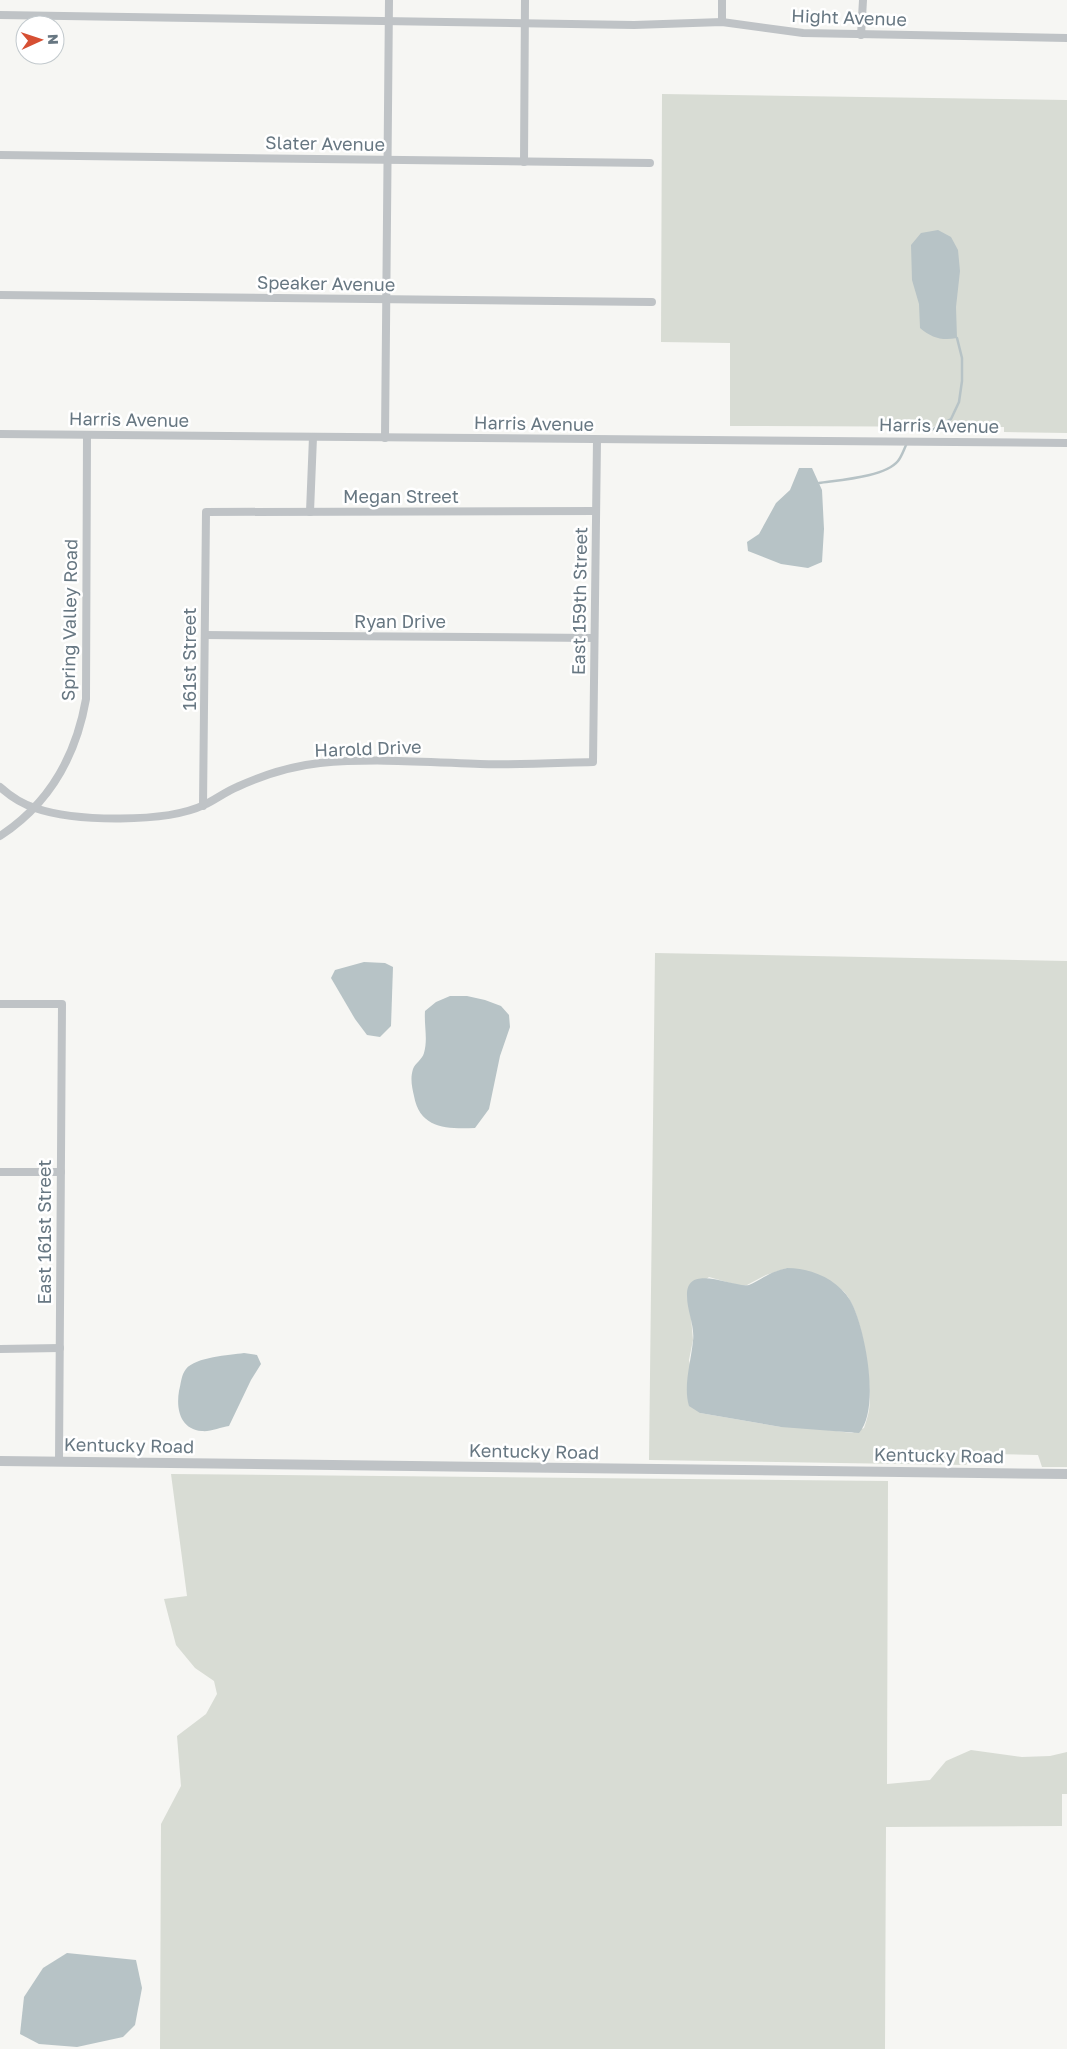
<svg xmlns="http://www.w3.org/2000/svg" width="1067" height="2049" viewBox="0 0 1067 2049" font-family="'Golos Text',sans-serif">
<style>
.green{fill:#d8dcd4;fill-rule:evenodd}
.water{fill:#b7c3c6}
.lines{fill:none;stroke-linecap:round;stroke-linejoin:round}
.stream{stroke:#b7c3c6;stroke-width:2.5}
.minor{stroke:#bfc3c6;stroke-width:8}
.tertiary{stroke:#bfc3c6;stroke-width:10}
.labels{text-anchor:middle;stroke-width:5;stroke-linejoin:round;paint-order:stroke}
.street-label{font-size:18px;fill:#677782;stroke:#fff}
</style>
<rect width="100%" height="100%" fill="#f6f6f3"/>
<g class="green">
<polygon points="662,94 1067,100 1067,433 1004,432 1004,427 730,426 730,343 661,342"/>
<path d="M 655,953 L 1067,961 L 1067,1467 L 1042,1467 L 1038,1455 L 993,1454 L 965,1465 L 649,1460 ZM 787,1268 C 801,1273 831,1282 841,1289 C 862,1304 873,1385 869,1410 C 868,1416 866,1422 864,1428 L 852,1433 L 805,1427 L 781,1427 L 700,1413 L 689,1360 L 693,1340 L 691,1317 L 687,1294 L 709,1277 L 737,1285 L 747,1285 L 766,1275 Z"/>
<polygon points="171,1474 888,1481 887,1784 930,1780 946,1761 971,1750 1022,1757 1050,1756 1067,1752 1067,1794 1062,1794 1062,1826 886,1827 885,2049 160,2049 161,1824 181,1786 177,1736 206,1714 217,1694 214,1681 195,1668 176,1645 164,1599 187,1596"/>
</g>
<g class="water">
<path d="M 938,230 L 951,237 L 958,250 L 960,271 L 956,307 L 957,338 C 942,341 932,338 920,328 L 919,304 L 912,280 L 911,245 L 921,233 Z"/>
<polygon points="799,468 812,468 822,490 824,529 822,562 808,568 781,564 748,551 747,542 759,534 776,503 790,490"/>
<polygon points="364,962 385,963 393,967 391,1026 380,1037 367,1035 355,1019 331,978 335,970"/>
<path d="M 450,996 L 467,996 L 485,1000 L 501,1006 L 509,1015 L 510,1027 L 500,1056 L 489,1109 L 475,1128 C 447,1129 420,1129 414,1096 C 412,1087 410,1079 413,1069 C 415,1063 422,1060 424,1053 C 428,1039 424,1026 425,1011 L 436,1002 Z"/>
<path d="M 787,1268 C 811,1268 837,1279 850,1300 C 865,1326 881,1409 859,1433 L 781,1427 L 700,1413 L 689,1406 C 683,1386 691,1362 693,1341 C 695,1326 687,1311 687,1296 C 686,1262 733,1288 749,1285 C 755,1283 760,1279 766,1276 C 772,1272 780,1270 787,1268 Z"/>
<path d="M 244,1353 L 257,1355 L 261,1364 L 251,1380 L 229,1426 C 221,1427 210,1432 202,1431 C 180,1429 176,1409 179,1391 C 181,1384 181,1375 186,1369 C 196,1357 229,1355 244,1353 Z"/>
<polygon points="67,1953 136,1960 142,1988 135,2025 123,2037 77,2047 39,2044 20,2034 24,1997 43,1968"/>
</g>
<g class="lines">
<g class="stream">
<polyline points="930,431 951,419 959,402 962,381 962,358 957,338"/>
<path d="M 819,483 C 839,480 885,477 898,461 C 902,456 904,449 907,443"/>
</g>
<g class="minor">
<polyline points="0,15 634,25 722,22 803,33 1067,38"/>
<polyline points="722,22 722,0"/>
<polyline points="861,35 863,0"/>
<polyline points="0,155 650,163"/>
<polyline points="524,162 525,0"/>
<polyline points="0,295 652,302"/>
<polyline points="0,434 1067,443"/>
<polyline points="385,438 389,0"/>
<polyline points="310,512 313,437"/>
<polyline points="205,635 594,638"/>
<path d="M 0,787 C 10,796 22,804 35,808 C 75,822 166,823 204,805 C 215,800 225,792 237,787 C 263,775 292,766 320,763 C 373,758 427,762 480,764 C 517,765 556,763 593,762 L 597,440"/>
<polyline points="203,806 206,512 596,511"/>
<path d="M 0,836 C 49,804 76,756 86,699 L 87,435"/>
<polyline points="0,1004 62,1004 59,1461"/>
<polyline points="0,1172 61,1172"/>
<polyline points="0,1349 60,1348"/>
</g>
<polyline class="tertiary" points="0,1461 1067,1474"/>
</g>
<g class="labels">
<g class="street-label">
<text transform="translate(849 18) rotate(2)" y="6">Hight Avenue</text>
<text transform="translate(325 144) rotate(1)" y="6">Slater Avenue</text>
<text transform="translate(326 284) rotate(1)" y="6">Speaker Avenue</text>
<text transform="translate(129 420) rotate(1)" y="6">Harris Avenue</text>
<text transform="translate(534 424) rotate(1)" y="6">Harris Avenue</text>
<text transform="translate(939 426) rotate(1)" y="6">Harris Avenue</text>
<text x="401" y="503">Megan Street</text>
<text transform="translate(580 601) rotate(-89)" y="6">East 159th Street</text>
<text transform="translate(70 620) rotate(-89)" y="6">Spring Valley Road</text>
<text x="400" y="628">Ryan Drive</text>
<text transform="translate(190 659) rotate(-90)" y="6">161st Street</text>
<text transform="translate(368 749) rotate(-2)" y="6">Harold Drive</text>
<text transform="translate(45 1232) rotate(-90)" y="6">East 161st Street</text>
<text transform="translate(129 1446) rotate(1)" y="6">Kentucky Road</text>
<text transform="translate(534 1452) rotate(1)" y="6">Kentucky Road</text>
<text transform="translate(939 1456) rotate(1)" y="6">Kentucky Road</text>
</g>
</g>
<g transform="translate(40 40) rotate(87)"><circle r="24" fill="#ffffff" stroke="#c2c9cd"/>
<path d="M0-4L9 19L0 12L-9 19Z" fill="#d64f33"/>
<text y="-8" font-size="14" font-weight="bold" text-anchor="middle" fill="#677782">N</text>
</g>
</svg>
